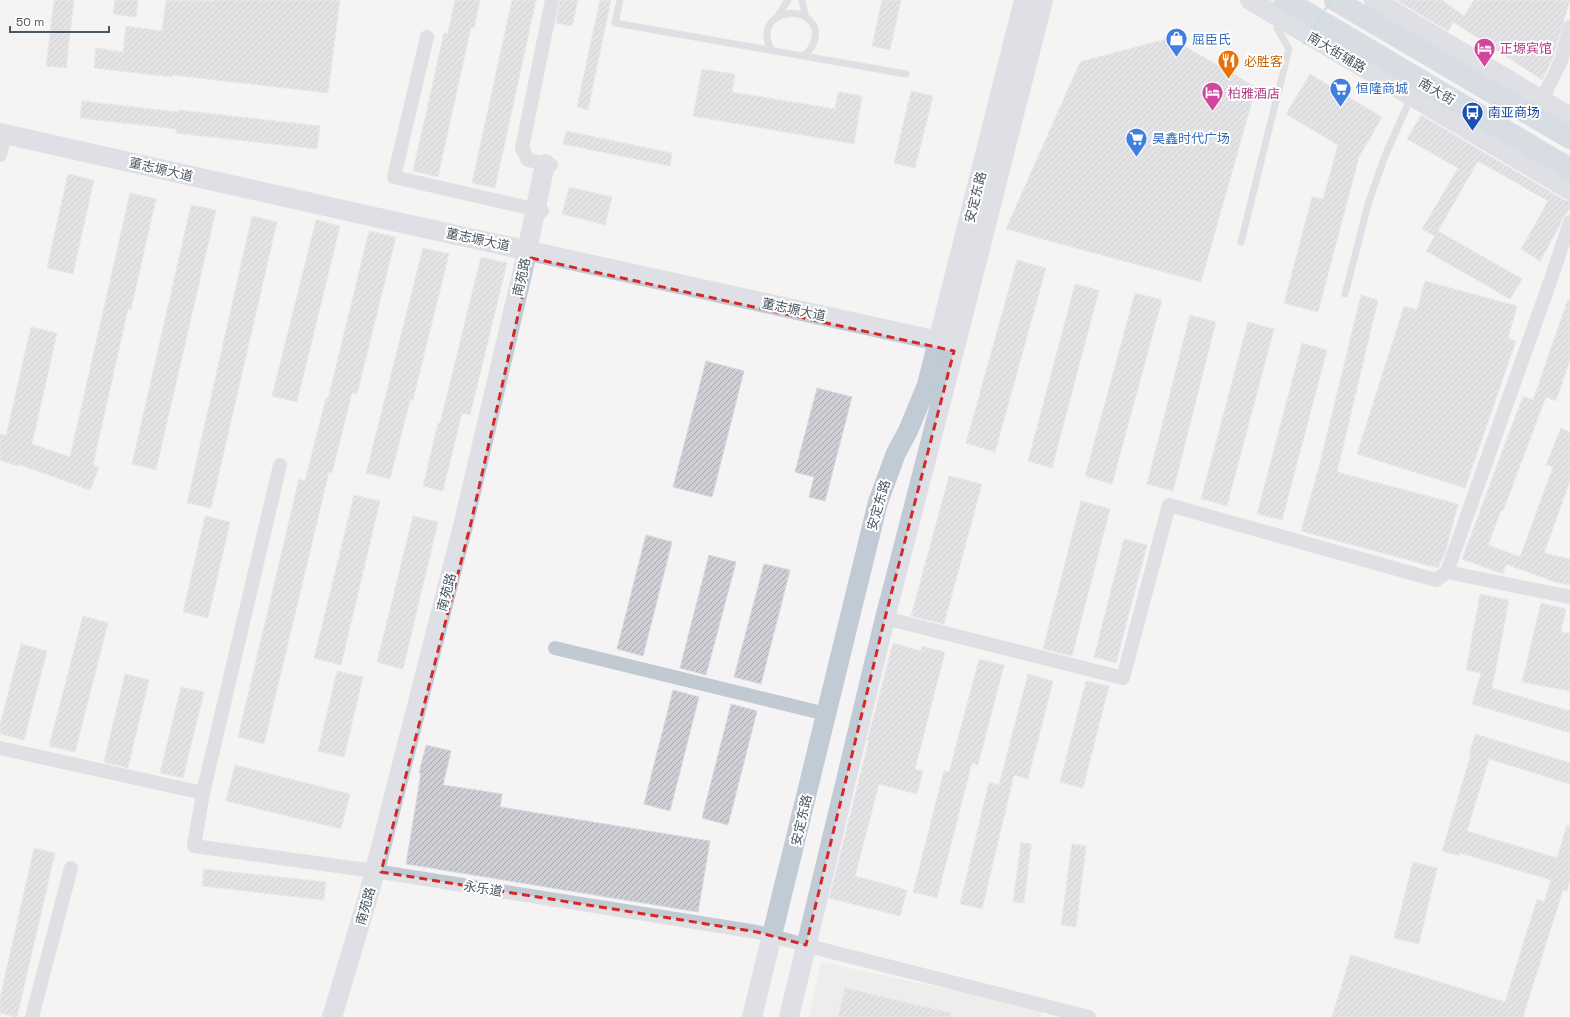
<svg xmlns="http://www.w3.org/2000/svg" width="1570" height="1017" viewBox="0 0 1570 1017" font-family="'Space Grotesk','Noto Sans SC',sans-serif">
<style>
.education{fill:#e6e4e5}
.building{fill:url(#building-hatch);stroke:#d7d9de}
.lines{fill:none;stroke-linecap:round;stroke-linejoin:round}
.lane{stroke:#c1cad2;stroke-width:7}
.street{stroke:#c1cad2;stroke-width:14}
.secondary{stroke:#c1cbd6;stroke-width:20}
.primary{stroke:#b3c2d1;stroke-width:22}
.path-bridge{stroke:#7ad0a6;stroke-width:2.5;stroke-dasharray:3 2;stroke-linecap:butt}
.marked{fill:none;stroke:#d62828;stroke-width:3;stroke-dasharray:8 5;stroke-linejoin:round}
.labels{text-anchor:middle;stroke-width:4;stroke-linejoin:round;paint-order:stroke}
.shop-label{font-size:13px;fill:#366cbe;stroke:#fff;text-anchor:start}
.hotel-label{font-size:13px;fill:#b23c85;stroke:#fff;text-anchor:start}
.street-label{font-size:13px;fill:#4a5661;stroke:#fff}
.food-label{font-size:13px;fill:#c56008;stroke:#fff;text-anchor:start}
.transit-label{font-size:13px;fill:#164399;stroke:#fff;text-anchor:start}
</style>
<defs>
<pattern id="building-hatch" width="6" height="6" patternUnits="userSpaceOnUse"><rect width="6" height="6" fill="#cdcfd5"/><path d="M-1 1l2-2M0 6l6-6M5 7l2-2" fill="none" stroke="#a8abb0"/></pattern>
</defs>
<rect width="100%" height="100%" fill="#f5f3f3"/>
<polygon class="education" points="821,962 1043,1010 1041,1017 809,1017"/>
<g class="building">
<polygon points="54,0 74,0 66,68 46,66"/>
<polygon points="115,0 138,0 136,17 113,14"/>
<polygon points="166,0 214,1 214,0 340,0 328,93 172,75 171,77 94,68 96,48 123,52 126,26 162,31"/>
<polygon points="455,0 480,0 474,28 471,27 438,177 413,171 444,33 448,33"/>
<polygon points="512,0 536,0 495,188 472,183"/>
<polygon points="560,0 578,0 572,26 556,23"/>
<polygon points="600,0 611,0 588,110 577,107"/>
<polygon points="882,0 901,0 890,50 872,46"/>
<polygon points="1396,0 1442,0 1464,16 1474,0 1570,0 1553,58 1542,80 1453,22 1448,31"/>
<polygon points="1170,38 1256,87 1201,282 1006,229 1080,62"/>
<polygon points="702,69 735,74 732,92 835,109 838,92 862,96 854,144 693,116"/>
<polygon points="1310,74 1382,117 1359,157 1318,312 1284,303 1312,197 1323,199 1338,145 1286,114"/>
<polygon points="911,91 933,96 915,168 894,163"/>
<polygon points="82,101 178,112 179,110 320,126 317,149 176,133 176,129 80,118"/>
<polygon points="1421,115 1564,200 1570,201 1570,209 1562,219 1559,227 1540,261 1521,249 1548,201 1478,161 1438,231 1522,279 1510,299 1426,251 1435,236 1422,229 1458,168 1407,139"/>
<polygon points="566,131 672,153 670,166 563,144"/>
<polygon points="68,174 94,180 73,274 47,268"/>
<polygon points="569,187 612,197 605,225 562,214"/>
<polygon points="130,193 156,199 131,309 128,309 93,465 99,467 90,490 18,464 18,466 0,460 0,434 6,436 31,327 57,333 32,444 70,457"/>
<polygon points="191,205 216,210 156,470 132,464"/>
<polygon points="252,216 277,222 211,508 187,503"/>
<polygon points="316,220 340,226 297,402 272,396"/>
<polygon points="369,231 396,237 357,394 352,393 332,473 329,472 264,744 238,737 299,479 305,481 326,398 328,399"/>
<polygon points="423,248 449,254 413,400 410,400 390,479 366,473"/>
<polygon points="481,257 507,263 470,415 462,413 443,491 423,486 438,423 440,423"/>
<polygon points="1017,260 1046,268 995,452 966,443"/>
<polygon points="1425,281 1517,306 1508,338 1516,341 1465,488 1357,454 1404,306 1417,310"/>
<polygon points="1075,284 1099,290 1052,468 1028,461"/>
<polygon points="1135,293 1162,300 1112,484 1085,476"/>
<polygon points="1361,295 1378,300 1337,472 1458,504 1446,550 1438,568 1301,531 1320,463"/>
<polygon points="1568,299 1570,299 1570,360 1556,401 1546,397 1503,511 1501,510 1488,545 1520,557 1553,467 1546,465 1561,428 1570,432 1570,481 1544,553 1570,559 1570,585 1555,582 1506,564 1503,574 1462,559 1523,396 1533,400"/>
<polygon points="1190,315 1216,322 1173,491 1147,484"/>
<polygon points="1248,322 1274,329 1227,506 1201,499"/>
<polygon points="1302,343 1327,350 1282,520 1257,514"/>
<polygon points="706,361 744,371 712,497 673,487"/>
<polygon points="817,388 852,397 825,501 809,497 814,477 795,472"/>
<polygon points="949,476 982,484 944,624 911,616"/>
<polygon points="354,495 380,501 341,665 314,658"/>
<polygon points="1081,501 1110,509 1072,656 1043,649"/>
<polygon points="205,516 230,522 208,618 183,612"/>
<polygon points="413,516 438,522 403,669 377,662"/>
<polygon points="646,535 672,542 643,656 617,649"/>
<polygon points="1124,539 1147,545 1116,663 1094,657"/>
<polygon points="709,555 736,562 706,675 680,668"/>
<polygon points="764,564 790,570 761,684 734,677"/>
<polygon points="1480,594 1509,600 1492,688 1570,711 1570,733 1472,704 1481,673 1466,670"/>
<polygon points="1541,603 1566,609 1561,632 1570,633 1570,691 1522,682"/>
<polygon points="83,616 108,623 75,752 49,746"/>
<polygon points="893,643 921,651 922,646 945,652 915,769 923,771 917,794 879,784 855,876 907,890 900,916 829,898 869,740 867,740 869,734"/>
<polygon points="21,644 47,651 24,740 0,734 0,725"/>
<polygon points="979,659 1004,665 978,765 972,763 937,898 913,892 944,771 949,772"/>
<polygon points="337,671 363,677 344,757 318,751"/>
<polygon points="125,674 149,680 128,768 104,762"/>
<polygon points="1028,674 1053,681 1028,779 1014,775 982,909 960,904 989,782 999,785"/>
<polygon points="1086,681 1109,686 1083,788 1060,782"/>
<polygon points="181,687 204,692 183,778 160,773"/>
<polygon points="673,690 699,697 670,811 644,804"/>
<polygon points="731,704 757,711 728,825 702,818"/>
<polygon points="1475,734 1570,763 1570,784 1489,759 1467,831 1557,858 1567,825 1570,826 1570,880 1567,891 1563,890 1523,1017 1332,1017 1351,955 1505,1002 1537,899 1544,902 1551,880 1460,853 1460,856 1442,851 1471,754 1469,754"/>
<polygon points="426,745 451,751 443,785 502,794 500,807 710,841 698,912 406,864 421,773 419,773"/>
<polygon points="235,765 350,794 341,829 226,801"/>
<polygon points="1021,843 1031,844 1024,903 1013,902"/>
<polygon points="1072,844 1086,846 1076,927 1061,925"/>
<polygon points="34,848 55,853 17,1017 16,1017 0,1013 0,998"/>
<polygon points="1413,862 1437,868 1419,944 1394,938"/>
<polygon points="204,869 326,882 324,900 202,886"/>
<polygon points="845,988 951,1013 950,1017 838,1017"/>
</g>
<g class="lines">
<g class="lane">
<polyline points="620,0 615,23 906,74"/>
<polyline points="802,0 805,15"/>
<polyline points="779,14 788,0"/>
<path d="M 772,51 C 750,14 806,0 815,29 C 817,41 812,49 804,56"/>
<polyline points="1241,242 1289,49 1277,28 1283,23"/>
<polyline points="1345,294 1369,201 1385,156 1411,97"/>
</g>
<g class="street">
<polyline points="427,37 394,177 542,211"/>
<polyline points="1538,108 1561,61 1570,27"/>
<polyline points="0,155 5,134"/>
<polyline points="551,165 528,160 522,148 552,0"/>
<polyline points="280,465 203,793 194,846 381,872 757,932 824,950 1089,1017"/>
<polyline points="1447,572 1570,597"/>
<polyline points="885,618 1123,678 1169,505 1436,580 1447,572 1551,279 1570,222"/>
<polyline points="555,648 826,714"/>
<polyline points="0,748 203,793"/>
<polyline points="32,1017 71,868"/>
</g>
<g class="secondary">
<polyline points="1250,0 1570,190"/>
<polyline points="1374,0 1570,117"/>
<polyline points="0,133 370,216 952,344"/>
<polyline points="332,1017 370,890 463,526 523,270 545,164"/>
<polyline points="752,1017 878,502 896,453 908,431 927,385 1024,0"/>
<polyline points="789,1017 885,618 954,351 1043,0"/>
</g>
<g class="primary">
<polyline points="1285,0 1570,169"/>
<polyline points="1335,0 1570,138"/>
</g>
<polyline class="path-bridge" points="1304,44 1331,0"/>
</g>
<path d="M0 0H1570V1017H0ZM 531,258 L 954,351 L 885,618 L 806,945 L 757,932 L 381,872 L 470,527 Z" fill="#f5f3f3" fill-opacity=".55" fill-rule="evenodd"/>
<path class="marked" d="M 531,258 L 954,351 L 885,618 L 806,945 L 757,932 L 381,872 L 470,527 Z"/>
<defs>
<symbol id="shop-pin" viewBox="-11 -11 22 30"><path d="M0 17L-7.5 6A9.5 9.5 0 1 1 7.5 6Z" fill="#3f7fe0" stroke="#fff"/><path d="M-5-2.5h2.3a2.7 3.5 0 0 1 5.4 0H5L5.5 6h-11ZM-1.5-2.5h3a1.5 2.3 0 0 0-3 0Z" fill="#fff"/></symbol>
<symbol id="hotel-pin" viewBox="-11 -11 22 30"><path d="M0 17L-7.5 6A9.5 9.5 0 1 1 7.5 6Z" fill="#d1479c" stroke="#fff"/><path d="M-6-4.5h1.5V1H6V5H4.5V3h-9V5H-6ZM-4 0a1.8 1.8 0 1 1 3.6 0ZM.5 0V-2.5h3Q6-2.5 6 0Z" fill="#fff"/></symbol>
<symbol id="restaurant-pin" viewBox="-11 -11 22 30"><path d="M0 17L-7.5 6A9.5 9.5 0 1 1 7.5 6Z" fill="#e8710a" stroke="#fff"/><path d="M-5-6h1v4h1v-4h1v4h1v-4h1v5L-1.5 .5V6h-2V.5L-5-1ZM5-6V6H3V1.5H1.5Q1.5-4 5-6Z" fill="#fff"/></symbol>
<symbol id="supermarket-pin" viewBox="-11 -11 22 30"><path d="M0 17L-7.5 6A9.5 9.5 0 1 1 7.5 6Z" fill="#3f7fe0" stroke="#fff"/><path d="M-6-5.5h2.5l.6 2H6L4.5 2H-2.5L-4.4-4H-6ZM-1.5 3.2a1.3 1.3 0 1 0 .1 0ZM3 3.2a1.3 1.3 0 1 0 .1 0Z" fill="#fff"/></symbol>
<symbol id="bus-pin" viewBox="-11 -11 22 30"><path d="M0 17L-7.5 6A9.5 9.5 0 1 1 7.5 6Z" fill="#1a4fb4" stroke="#fff"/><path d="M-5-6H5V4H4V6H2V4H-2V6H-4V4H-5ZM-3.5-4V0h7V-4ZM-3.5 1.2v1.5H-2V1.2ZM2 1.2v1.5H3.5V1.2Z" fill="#fff"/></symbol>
</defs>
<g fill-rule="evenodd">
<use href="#shop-pin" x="1164" y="26" width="25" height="34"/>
<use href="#hotel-pin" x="1472" y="36" width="25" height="34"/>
<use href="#restaurant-pin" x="1216" y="48" width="25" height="34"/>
<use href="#supermarket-pin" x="1328" y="76" width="25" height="34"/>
<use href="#hotel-pin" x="1200" y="80" width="25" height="34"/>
<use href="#bus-pin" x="1460" y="100" width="25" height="34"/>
<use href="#supermarket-pin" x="1124" y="126" width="25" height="34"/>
</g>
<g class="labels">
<g class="shop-label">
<text x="1192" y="44">屈臣氏</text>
<text x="1356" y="93">恒隆商城</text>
<text x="1152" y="143">昊鑫时代广场</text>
</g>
<g class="hotel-label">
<text x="1500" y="53">正塬宾馆</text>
<text x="1228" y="98">柏雅酒店</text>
</g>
<g class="street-label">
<text transform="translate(1337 52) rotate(31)" y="5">南大街辅路</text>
<text transform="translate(1437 91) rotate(30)" y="5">南大街</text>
<text transform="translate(161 169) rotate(13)" y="5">董志塬大道</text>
<text transform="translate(975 197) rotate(-76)" y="5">安定东路</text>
<text transform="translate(478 239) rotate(12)" y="5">董志塬大道</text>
<text transform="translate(521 277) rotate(-77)" y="5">南苑路</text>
<text transform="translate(794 309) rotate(12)" y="5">董志塬大道</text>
<text transform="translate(878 505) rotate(-74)" y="5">安定东路</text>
<text transform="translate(446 592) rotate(-75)" y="5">南苑路</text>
<text transform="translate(801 820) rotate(-77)" y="5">安定东路</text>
<text transform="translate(483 888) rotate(9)" y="5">永乐道</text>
<text transform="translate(365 906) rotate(-74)" y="5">南苑路</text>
</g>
<g class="food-label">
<text x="1244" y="66">必胜客</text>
</g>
<g class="transit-label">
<text x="1488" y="117">南亚商场</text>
</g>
</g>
<path d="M10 26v6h99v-6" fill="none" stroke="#4a5661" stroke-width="2"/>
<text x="16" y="26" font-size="12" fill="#4a5661" stroke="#ffffff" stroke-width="3" paint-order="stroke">50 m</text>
</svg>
